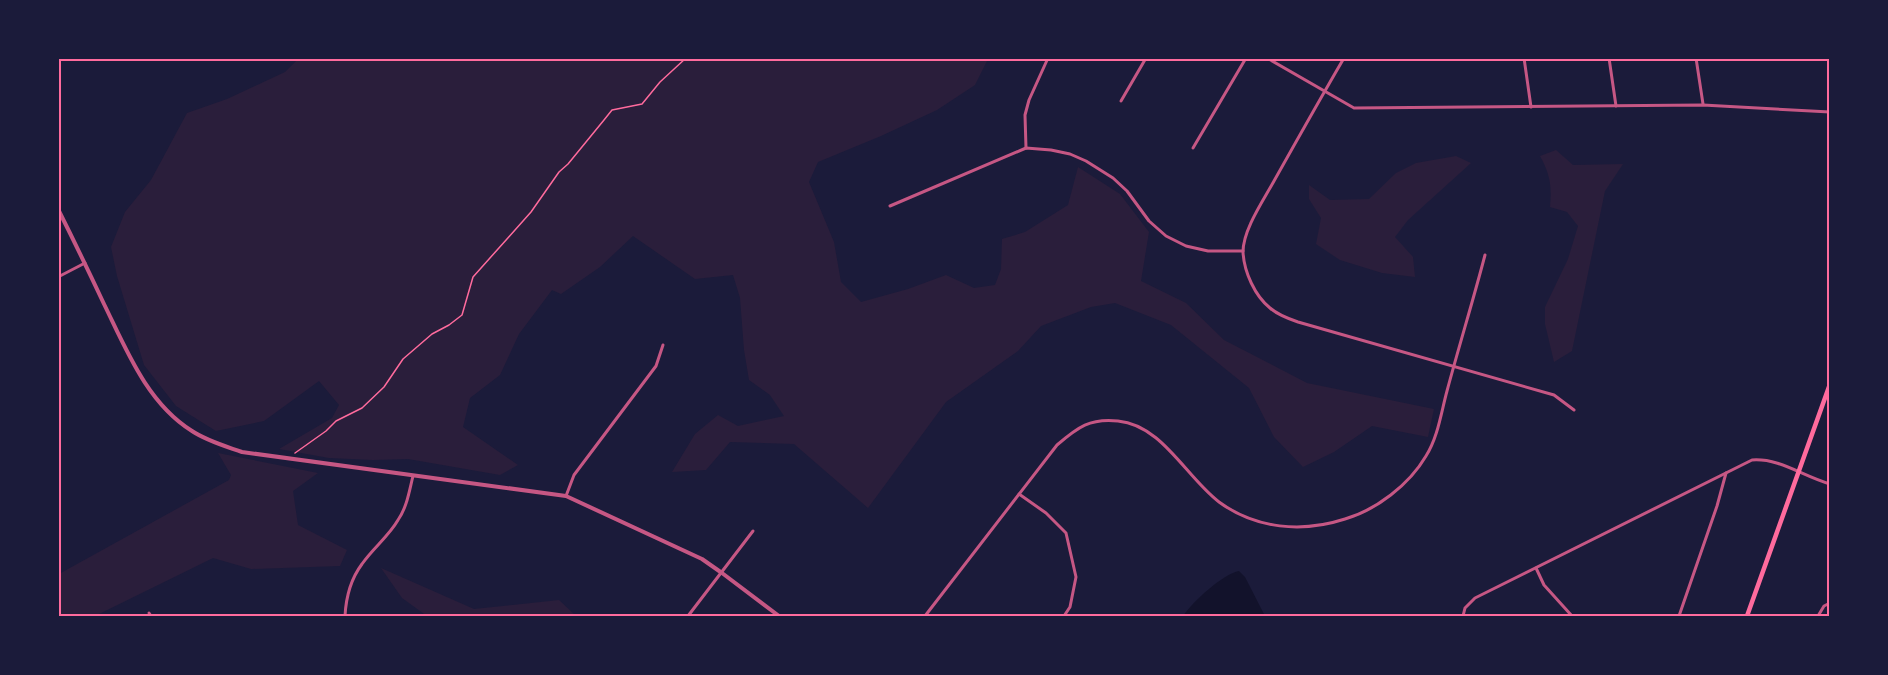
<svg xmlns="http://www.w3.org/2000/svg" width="1888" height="675" viewBox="0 0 1888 675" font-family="'Alegreya Sans',sans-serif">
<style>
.green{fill:#2a1e3b}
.water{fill:#12122b}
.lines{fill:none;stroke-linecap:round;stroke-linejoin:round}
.path{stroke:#ff6b9d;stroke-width:1.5}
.minor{stroke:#c65784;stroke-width:3}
.tertiary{stroke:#c65784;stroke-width:4}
.secondary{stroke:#ff6b9d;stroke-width:4.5}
.neatline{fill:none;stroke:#ff6b9d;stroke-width:2}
</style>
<rect width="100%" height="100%" fill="#1b1b3a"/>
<g class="green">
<polygon points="298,59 988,59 975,85 937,110 881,136 818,162 809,182 834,242 841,282 861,302 908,289 946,275 974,288 995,285 1001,269 1002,239 1025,232 1068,205 1078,167 1120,194 1149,232 1141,281 1186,303 1224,340 1307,383 1434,409 1428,437 1372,426 1334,452 1303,467 1274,437 1249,388 1171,325 1115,303 1091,307 1041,326 1018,351 946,402 868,508 794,444 730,442 706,470 672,472 695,434 718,415 738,426 784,416 770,395 749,380 744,350 740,298 733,275 695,279 633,236 600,267 561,294 552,290 519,334 500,375 470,398 463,427 518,465 500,475 408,459 373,460 329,458 279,449 332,418 339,405 319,381 264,421 216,431 176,406 144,365 117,276 111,247 125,212 151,180 187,113 227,99 285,72"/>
<path d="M 1556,150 L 1573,165 L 1623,164 L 1605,191 L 1572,351 L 1554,362 L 1545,324 L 1545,307 L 1568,259 L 1578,226 L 1567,212 L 1550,207 C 1552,186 1550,174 1540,156 Z"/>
<polygon points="1456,156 1471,163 1408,220 1395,237 1413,257 1415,277 1382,273 1340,260 1316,244 1321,218 1309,199 1309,185 1330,200 1369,199 1396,173 1416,163"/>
<polygon points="218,453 318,473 293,491 298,525 347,550 340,566 251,569 213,558 95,616 59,616 59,574 229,480 231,475"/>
<polygon points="381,568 474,609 559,600 576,616 427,616 402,598"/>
</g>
<path class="water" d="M 1239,571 L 1245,577 L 1265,616 L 1183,616 C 1192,602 1223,574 1239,571 Z"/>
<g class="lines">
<polyline class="path" points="295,453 326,431 336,421 362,408 384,387 403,359 432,334 449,325 462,315 473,277 531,212 559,172 568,164 604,120 612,110 642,104 660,82 686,58"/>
<g class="minor">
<polyline points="1267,58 1354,108 1703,105 1830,112"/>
<path d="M 1344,58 C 1320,99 1297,140 1274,181 C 1263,201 1243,230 1243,252 C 1244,272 1255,296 1270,308 C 1278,315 1289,319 1298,322 L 1554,395 L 1574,410"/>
<polyline points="1524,58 1531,107"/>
<polyline points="1609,58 1616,106"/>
<polyline points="1696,58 1703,104"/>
<polyline points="1121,101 1146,58"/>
<polyline points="1026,148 1025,115 1029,100 1048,58"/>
<polyline points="1193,148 1246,58"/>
<polyline points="890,206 1026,148 1051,150 1070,154 1086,161 1113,178 1127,191 1149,221 1166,236 1186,246 1208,251 1243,251"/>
<polyline points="58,277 85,263"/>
<polyline points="1019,494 1046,513 1066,533 1076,577 1070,607 1064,616"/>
<polyline points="566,496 574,475 656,366 663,345"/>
<polyline points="1536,568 1544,585 1572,616"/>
<polyline points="149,613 151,616"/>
<path d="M 345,616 C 346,597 350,580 362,564 C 373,548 389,536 398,520 C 407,507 409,492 413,476"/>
<polyline points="688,616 753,531"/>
<path d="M 925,616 L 1057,445 C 1078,427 1090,418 1118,421 C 1162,425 1186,477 1219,502 C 1256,529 1302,533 1345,519 C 1376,510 1409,485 1426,456 C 1438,437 1441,413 1447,391 C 1459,346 1473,301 1485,255"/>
<path d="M 1463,616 L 1465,608 L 1475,598 L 1752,460 C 1780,458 1802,476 1830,484"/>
<polyline points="1679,616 1717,506 1726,473"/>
<polyline points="1818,616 1824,606 1830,603"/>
</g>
<path class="tertiary" d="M 58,209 C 74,241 89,272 104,304 C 126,349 147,403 192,431 C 207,441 225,446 242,452 L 566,496 L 702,559 L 722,573 L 779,616"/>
<polyline class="secondary" points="1747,616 1830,384"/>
</g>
<rect width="1888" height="675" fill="none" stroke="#1b1b3a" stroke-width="120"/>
<rect x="60" y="60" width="1768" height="555" class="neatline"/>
</svg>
